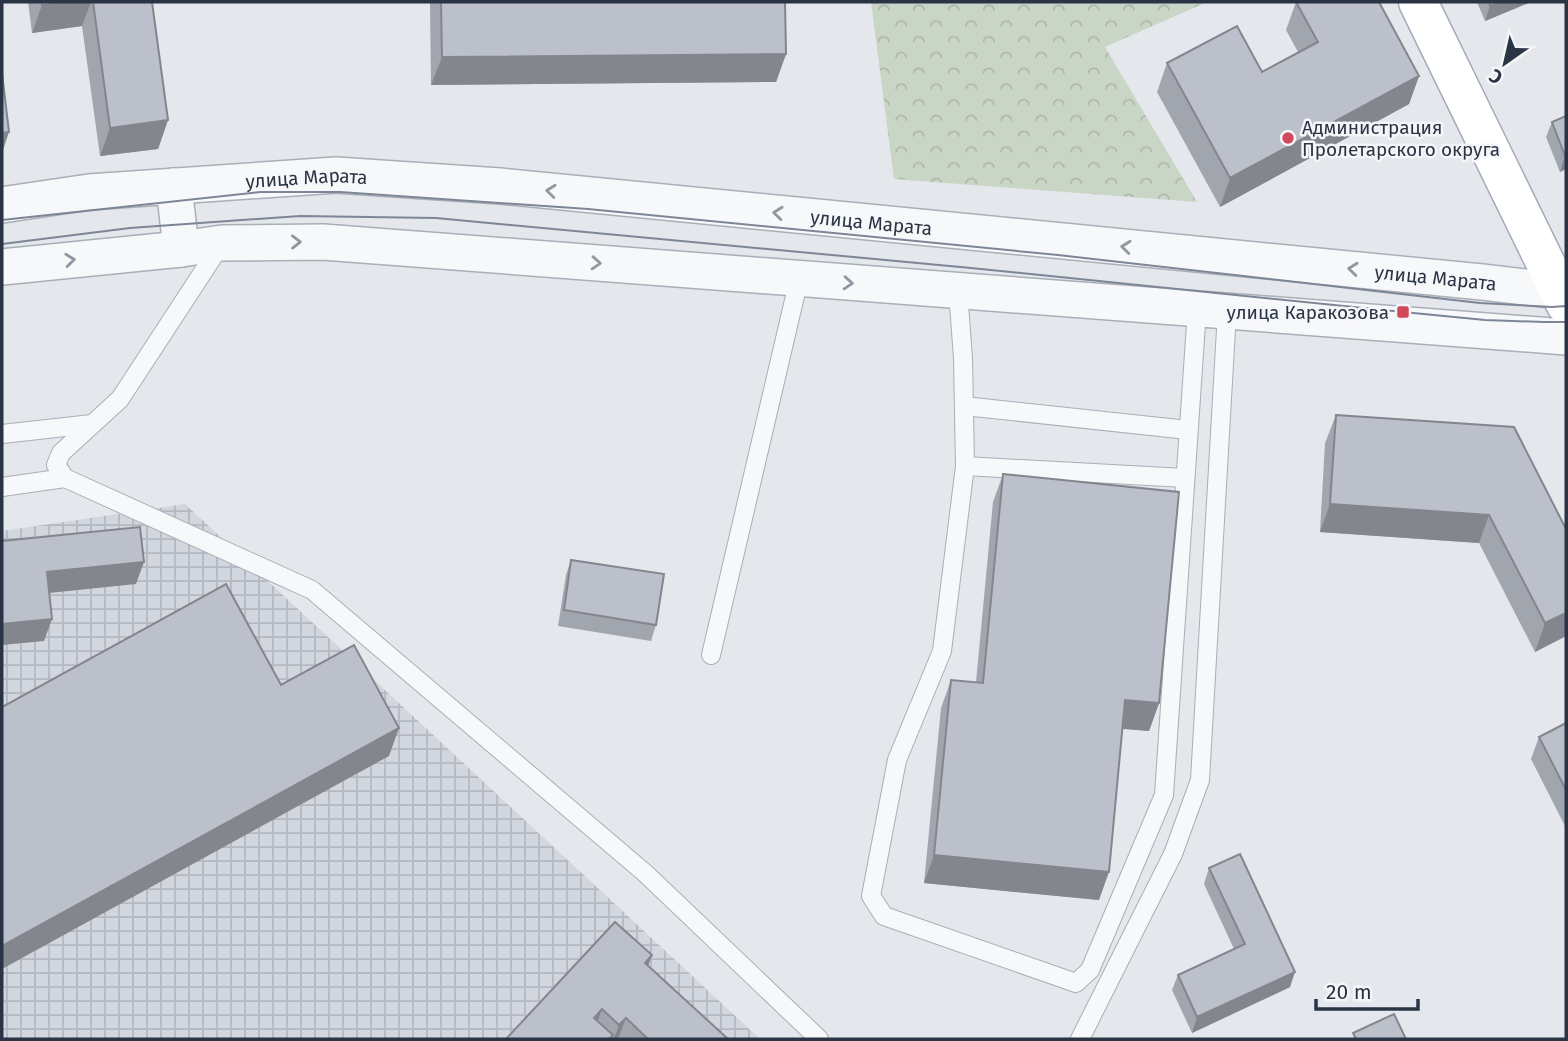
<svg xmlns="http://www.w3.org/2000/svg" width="1568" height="1041" viewBox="0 0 1568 1041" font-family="'Fira Sans',sans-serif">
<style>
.industrial{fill:url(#industrial-grid)}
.forest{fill:url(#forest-crowns)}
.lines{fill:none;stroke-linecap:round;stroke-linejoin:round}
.service-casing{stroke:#a9aeb7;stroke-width:20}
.minor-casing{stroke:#a9aeb7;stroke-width:38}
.primary-casing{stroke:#a3abb8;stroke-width:41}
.service{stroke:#f7f8fa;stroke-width:18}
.minor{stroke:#f7f8fa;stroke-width:35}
.primary{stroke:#fff;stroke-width:38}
.tram{stroke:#7d8696;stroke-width:2}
.wall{fill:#a1a5ae}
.shaded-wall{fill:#83868d}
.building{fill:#bbc0ca;stroke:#83868d;stroke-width:2}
.oneway{stroke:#9196a0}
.poi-dot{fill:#d1495b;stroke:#f4f6f9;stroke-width:2.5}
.labels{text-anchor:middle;stroke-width:5;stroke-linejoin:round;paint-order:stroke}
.poi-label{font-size:19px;fill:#2b3445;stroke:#f4f6f9;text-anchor:start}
.street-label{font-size:19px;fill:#2b3445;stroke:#f4f6f9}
</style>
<defs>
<pattern id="industrial-grid" width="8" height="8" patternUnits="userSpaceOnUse" patternTransform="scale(1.75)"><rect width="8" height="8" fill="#d2d6de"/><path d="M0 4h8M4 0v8" fill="none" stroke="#b4b8c0"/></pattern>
<pattern id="forest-crowns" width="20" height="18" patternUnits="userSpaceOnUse" patternTransform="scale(1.75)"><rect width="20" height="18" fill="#c9d6c5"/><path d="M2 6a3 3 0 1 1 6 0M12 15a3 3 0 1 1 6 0" fill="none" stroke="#adb8ab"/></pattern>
</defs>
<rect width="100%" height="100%" fill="#e4e7ec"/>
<polygon class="industrial" points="185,504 760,1039 2,1039 2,531"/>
<polygon class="forest" points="871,2 1207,2 1105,47 1197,202 894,179"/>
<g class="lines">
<defs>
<g id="service">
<polyline points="222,243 120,399 61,453 56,465 65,478 312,590 645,873 819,1039"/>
<polyline points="958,291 963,358 965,466 942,651 897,760 871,896 884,916 1076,983 1090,970 1164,795 1197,309"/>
<polyline points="964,406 1188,430"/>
<polyline points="2,434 92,424"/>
<polyline points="965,466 1185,478"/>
<polyline points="2,487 65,478"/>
<polyline points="711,655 799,279"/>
<polyline points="1080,1039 1173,854 1200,780 1227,312"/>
</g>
<g id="minor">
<polyline points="174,186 181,249"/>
<path id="s1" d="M 2,205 L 89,192 L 336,175 L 500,186 L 1482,282 L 1559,291 L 1566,293"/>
<polyline points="2,267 181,249 222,243 323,242 1566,337"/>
</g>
<polyline id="primary" points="1418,2 1566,305"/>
</defs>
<use href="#service" class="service-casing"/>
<use href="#minor" class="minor-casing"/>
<use href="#primary" class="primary-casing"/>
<use href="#service" class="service"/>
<use href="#minor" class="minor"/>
<use href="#primary" class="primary"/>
<g class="tram">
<polyline points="2,220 260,192 340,192 588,209 1058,255 1480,303 1552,307 1566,306"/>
<polyline points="2,244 130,228 300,216 436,218 971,268 1403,312 1485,320 1544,322 1566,322"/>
</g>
</g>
<g class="wall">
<polygon points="28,2 152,2 168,120 158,149 100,156 82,26 32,33"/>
<polygon points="430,2 785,2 786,54 776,82 431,85"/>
<polygon points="1296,2 1419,76 1409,104 1220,207 1157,92 1167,63 1262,72 1298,52 1286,30"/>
<polygon points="1477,2 1531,2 1485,21"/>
<polygon points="1566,116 1566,169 1560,172 1546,137 1552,122"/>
<polygon points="1336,415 1566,529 1566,636 1535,652 1479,543 1320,532 1325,443"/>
<polygon points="1003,474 1159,703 1149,731 1123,729 1099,900 924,883 941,708 951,680 976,682 993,502"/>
<polygon points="571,560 656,625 651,641 558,626 566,575"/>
<polygon points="1566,723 1566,828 1531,759 1539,737"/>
<polygon points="1209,868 1290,987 1192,1033 1172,990 1178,975 1234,949 1204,884"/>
<polygon points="652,955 648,966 728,1039 506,1039"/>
</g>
<g class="shaded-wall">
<polygon points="65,2 91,2 82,26 32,33 42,5"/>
<polygon points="1500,2 1531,2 1485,21 1490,6"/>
<polygon points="786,54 776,82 431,85 442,57"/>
<polygon points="1419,76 1409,104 1220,207 1230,178"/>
<polygon points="168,120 158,149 100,156 110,128"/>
<polygon points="9,132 2,153 2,133"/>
<polygon points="1565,156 1566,156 1566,169 1560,172"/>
<polygon points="1330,504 1489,515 1479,543 1320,532"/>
<polygon points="144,562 136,584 39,594 47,572"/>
<polygon points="1566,613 1566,636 1535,652 1545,623"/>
<polygon points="52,619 44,641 2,645 2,624"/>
<polygon points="1125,700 1159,703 1149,731 1115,728"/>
<polygon points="399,728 389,756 2,969 2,946"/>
<polygon points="934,855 1109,872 1099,900 924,883"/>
<polygon points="652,955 642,983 645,963"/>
<polygon points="1295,972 1290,987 1192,1033 1197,1017"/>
<polygon points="602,1009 592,1037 594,1018"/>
<polygon points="626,1018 618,1039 614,1039 619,1025"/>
</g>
<g class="building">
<polygon points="42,2 65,2 42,5"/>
<polygon points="93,2 152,2 168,120 110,128"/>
<polygon points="441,2 785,2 786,54 442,57"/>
<polygon points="1296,2 1379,2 1419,76 1230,178 1167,63 1237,26 1262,72 1318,42"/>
<polygon points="1489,2 1500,2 1490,6"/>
<polygon points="2,73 9,132 2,133"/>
<polygon points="1566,116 1566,156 1565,156 1552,122"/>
<polygon points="1336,415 1514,427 1566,529 1566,613 1545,623 1489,515 1330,504"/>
<polygon points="1003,474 1179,492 1159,703 1125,700 1109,872 934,855 951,680 983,683"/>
<polygon points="140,527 144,562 47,572 52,619 2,624 2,541"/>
<polygon points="571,560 664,574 656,625 564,610"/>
<polygon points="226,584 281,685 354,645 399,728 2,946 2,707"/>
<polygon points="1566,723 1566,790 1539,737"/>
<polygon points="1240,854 1295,972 1197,1017 1178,975 1245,944 1209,868"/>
<polygon points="615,922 652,955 645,963 728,1039 648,1039 626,1018 619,1025 602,1009 594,1018 613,1035 609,1039 506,1039"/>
<polygon points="1394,1014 1406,1039 1356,1039 1353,1033"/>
</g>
<defs><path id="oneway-chevron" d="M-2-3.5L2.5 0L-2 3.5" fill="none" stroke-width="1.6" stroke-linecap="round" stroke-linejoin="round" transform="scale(1.75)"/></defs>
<g class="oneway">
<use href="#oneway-chevron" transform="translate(551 191) rotate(-174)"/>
<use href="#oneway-chevron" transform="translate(778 213) rotate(-174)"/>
<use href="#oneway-chevron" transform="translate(296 242) rotate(-1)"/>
<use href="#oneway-chevron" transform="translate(1126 247) rotate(-174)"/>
<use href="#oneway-chevron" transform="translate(70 260) rotate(-6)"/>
<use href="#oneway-chevron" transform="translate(596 263) rotate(4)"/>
<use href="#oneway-chevron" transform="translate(1353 269) rotate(-174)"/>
<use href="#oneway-chevron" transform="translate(848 283) rotate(4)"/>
</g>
<g class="poi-dot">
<circle cx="1288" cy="138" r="7"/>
<rect x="1396" y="305" width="14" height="14" rx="3.5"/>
</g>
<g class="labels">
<g class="poi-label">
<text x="1302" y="134">Администрация<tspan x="1302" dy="22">Пролетарского округа</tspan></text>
<text x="1389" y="319" text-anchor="end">улица Каракозова</text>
</g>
<g class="street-label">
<text dy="7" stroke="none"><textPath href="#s1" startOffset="306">улица Марата</textPath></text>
<text dy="7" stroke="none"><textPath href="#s1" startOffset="873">улица Марата</textPath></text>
<text dy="7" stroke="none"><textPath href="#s1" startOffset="1440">улица Марата</textPath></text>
</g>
</g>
<rect width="1568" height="1041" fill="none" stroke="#2b3445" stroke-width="7"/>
<g transform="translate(1505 63) rotate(214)" stroke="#f4f6f9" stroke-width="5" paint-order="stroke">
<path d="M0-5L12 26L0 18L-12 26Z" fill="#2b3445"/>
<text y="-10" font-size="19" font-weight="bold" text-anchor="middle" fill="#2b3445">С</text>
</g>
<path d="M1316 999v10h102v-10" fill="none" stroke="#2b3445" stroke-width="3.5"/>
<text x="1326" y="999" font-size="21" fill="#2b3445" stroke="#f4f6f9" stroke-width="5" paint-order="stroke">20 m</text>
</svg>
